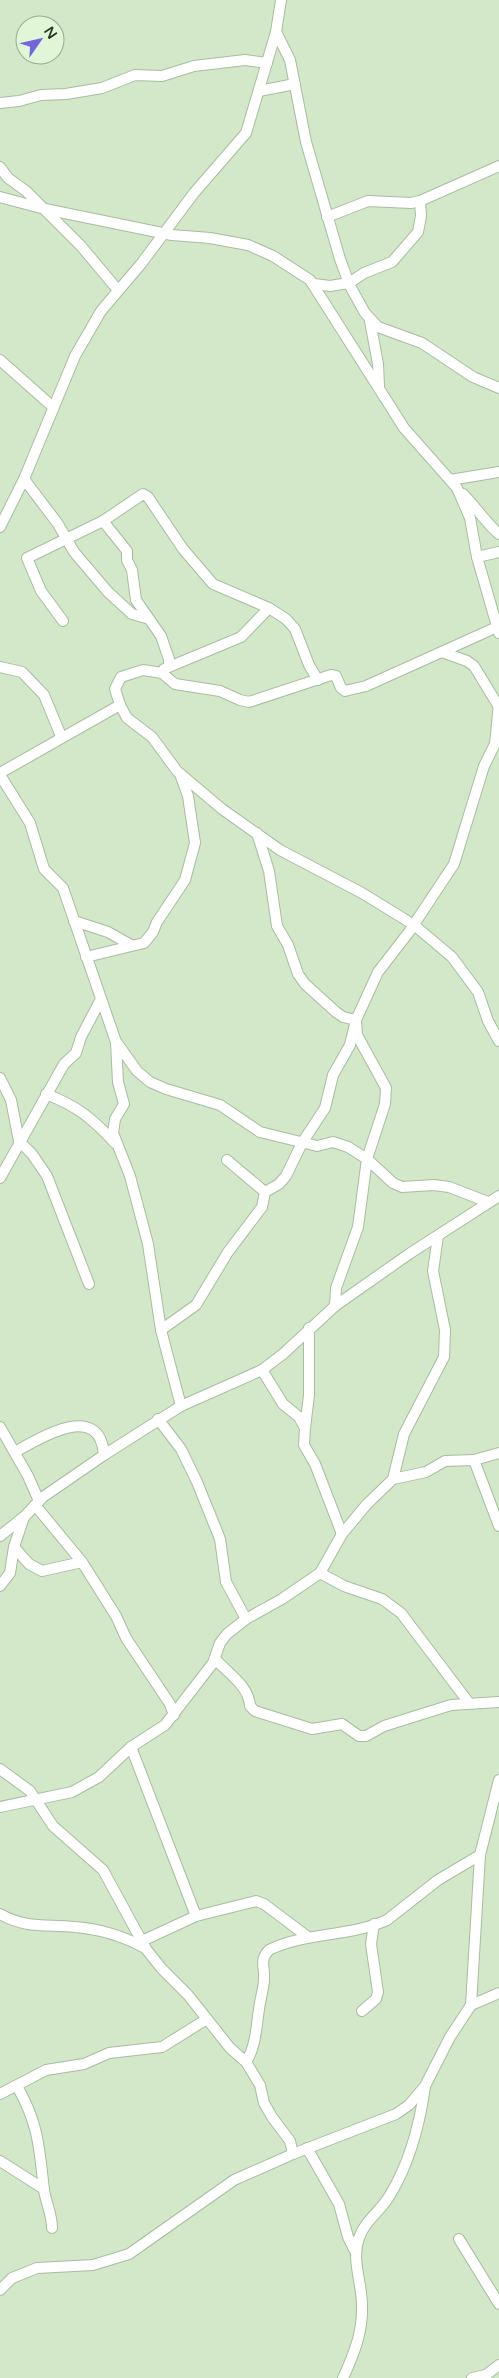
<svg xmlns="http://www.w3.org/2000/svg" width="499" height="2378" viewBox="0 0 499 2378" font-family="'Varela Round',sans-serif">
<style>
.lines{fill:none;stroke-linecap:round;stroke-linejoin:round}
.street-casing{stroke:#a8bd9f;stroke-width:12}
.street{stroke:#fff;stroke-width:10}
</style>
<rect width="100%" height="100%" fill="#d3e8c9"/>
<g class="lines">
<defs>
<g id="street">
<polyline points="276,32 290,60 306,142 340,259 350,286 365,313 378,327 422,343 473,377 499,388"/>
<polyline points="259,91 295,84"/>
<polyline points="0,103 19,101 41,95 66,94 102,88 135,75 162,76 194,66 245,60 267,63"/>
<polyline points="0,167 8,178 26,191 81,246 117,289"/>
<polyline points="0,197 45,209 172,235 210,238 248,245 273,256 310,280 404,428 457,488 470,518 477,557 499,633"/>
<polyline points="327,217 368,201 411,203 420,201 499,166"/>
<polyline points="314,284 330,286 349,283 364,273 392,262 418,232 421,216 420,201"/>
<polyline points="370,321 378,364 379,386"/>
<polyline points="0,360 53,407"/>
<polyline points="24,479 58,524 74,552 108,592 132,614 146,618"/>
<polyline points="450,480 499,472"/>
<path d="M 463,494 C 476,507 485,522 499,534"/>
<polyline points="103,521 127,551 127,560 132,570 136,600 161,636 169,659 169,666"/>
<polyline points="0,527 24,479 75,356 101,311 141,264 194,193 246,133 276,32 281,0"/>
<polyline points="477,557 499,552"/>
<polyline points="63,621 41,591 27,558 103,521 143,494 148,497 183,549 213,584 269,608 286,619 295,629 309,665 318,680"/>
<polyline points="497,627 366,686 345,691 341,688 336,676 331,675 249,702 240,700 220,691 175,684 162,673 143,670 121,677 115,689 120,705 127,718 152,737 177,771 222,809 280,850 362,893 414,925 452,957 478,992 488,1021 499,1041"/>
<polyline points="442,652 467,661 474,666 499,707"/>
<polyline points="0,667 22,672 44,695 61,736"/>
<polyline points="164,669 241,637 269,608"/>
<polyline points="0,773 120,705"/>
<polyline points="0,775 30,823 44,869 63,888 116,1042 118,1082 124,1104 115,1119 113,1133 130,1176 148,1244 161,1330 181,1406 104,1455 43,1497 25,1516 0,1536"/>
<polyline points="74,921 108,932 131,945"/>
<polyline points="86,957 144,943 153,932 157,922 185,880 195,843 188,796 180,774"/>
<polyline points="117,1043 137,1071 150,1082 166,1089 220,1105 260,1132 317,1146 333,1142 348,1147 367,1159 393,1183 402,1187 434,1185 449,1187 488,1202"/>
<polyline points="0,1078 11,1100 19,1141 32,1154 47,1176 89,1284"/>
<path d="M 46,1094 C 77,1106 92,1118 115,1143"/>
<polyline points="227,1160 265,1192"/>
<polyline points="0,1178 64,1064 76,1053 81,1037 101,999"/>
<polyline points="335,1306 336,1288 358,1227 367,1159 385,1104 386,1088 357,1035 356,1020 378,972 409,932 454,864 484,766 495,744 499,703"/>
<polyline points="161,1330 196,1305 228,1252 262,1207 265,1192 279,1184 286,1176 302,1143 325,1108 333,1075 350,1045 356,1020 343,1017 336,1012 305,984 298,974 288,945 277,926 269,871 257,833"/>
<polyline points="262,1370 283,1404 299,1417 305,1428 304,1445 315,1464 342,1534"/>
<polyline points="181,1406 262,1370 283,1354 335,1306 409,1254 499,1196"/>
<polyline points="158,1419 181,1449 197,1482 220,1539 226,1582 246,1619"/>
<polyline points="0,1427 28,1476 39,1501"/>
<polyline points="305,1428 309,1395 309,1328"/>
<path d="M 15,1452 C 41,1437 100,1401 104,1455"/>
<polyline points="499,1453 474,1460 499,1526"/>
<polyline points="393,1479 404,1434 444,1357 445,1330 433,1271 438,1236"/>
<polyline points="35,1505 82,1562 116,1616 126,1638 170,1704 174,1715"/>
<polyline points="14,1547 29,1564 42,1571 82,1562"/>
<polyline points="320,1573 342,1534 367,1504 393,1479 426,1472 445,1461 474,1460"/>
<polyline points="0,1586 10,1573 14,1547 24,1517"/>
<path d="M 215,1659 C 228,1673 249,1686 250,1706 L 255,1711 L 312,1729 L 342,1724 L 359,1736 L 366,1736 L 384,1726 L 451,1705 L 499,1702"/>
<polyline points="131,1747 196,1916"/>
<polyline points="0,1769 30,1791 53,1826 103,1870 146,1949 162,1969 188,1995 230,2048 246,2062 260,2085 264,2103 272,2117 290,2141 293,2154"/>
<polyline points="0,1807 72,1792 99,1777 131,1747 165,1725 213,1663 220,1643 227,1634 246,1619 282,1599 320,1573 344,1586 382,1599 401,1613 469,1703"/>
<path d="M 0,1914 C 26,1929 47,1924 75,1927 C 99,1929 125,1937 145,1948"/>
<polyline points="142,1941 196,1916 256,1901 264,1904 308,1937"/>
<polyline points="471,2005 499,1993"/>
<polyline points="362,2011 376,1999 378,1992 371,1944 374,1924"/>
<path d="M 246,2062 C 258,2043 256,2019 261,1998 C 262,1992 264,1985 264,1979 C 265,1967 259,1960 269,1950 C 306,1932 350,1937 387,1920 L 438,1880 L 480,1855"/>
<path d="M 17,2086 C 39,2125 39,2147 44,2190 C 46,2203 52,2214 52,2228"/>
<polyline points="0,2094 46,2070 84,2064 109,2053 162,2047 207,2019"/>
<polyline points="307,2148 339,2204 348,2237 355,2251"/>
<polyline points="0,2161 44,2189"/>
<polyline points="459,2239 499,2304"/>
<polyline points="0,2290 12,2278 37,2268 93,2265 129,2254 234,2180 293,2154 396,2114 409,2105 425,2086 450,2037 471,2005 480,1855 499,1780"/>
<path d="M 343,2378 C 354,2354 363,2332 362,2305 C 362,2283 351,2259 359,2238 C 365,2220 381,2211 390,2195 C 409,2164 420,2122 425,2087"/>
<polyline points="472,2378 486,2375 499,2365"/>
</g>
</defs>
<use href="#street" class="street-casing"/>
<use href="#street" class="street"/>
</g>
<g transform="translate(40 40) rotate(56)"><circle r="24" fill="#e0f6d6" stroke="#98a990"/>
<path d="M0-4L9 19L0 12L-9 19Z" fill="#7365df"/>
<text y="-8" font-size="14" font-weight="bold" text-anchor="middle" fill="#2c3528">N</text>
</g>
</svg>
